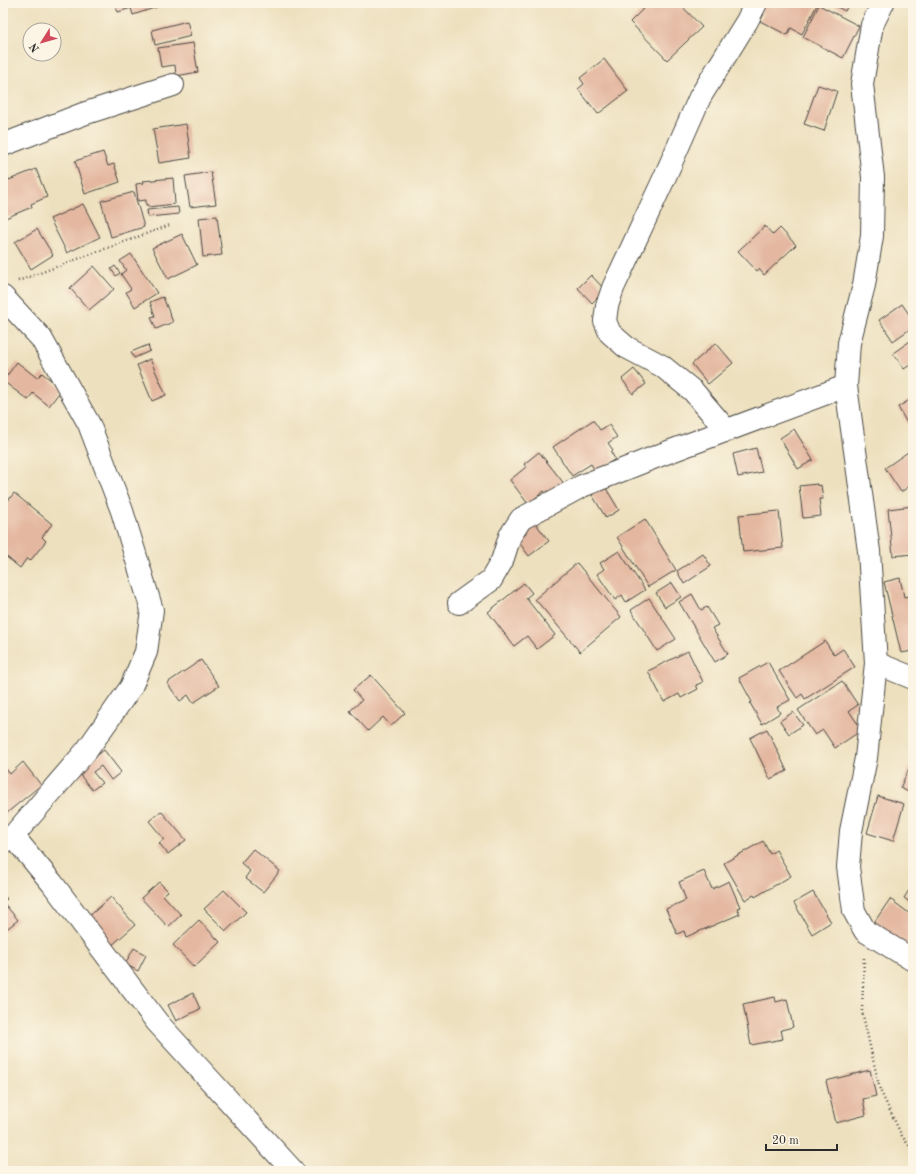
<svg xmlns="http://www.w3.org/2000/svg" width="916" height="1174" viewBox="0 0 916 1174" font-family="'Old Standard TT',serif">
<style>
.building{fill:#e4b8a0}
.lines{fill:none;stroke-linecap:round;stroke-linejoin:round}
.street-casing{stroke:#484641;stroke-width:24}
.path{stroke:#484641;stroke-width:2.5;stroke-dasharray:1 3;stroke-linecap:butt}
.street{stroke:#fff;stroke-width:22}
</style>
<rect width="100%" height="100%" fill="#fcf5e5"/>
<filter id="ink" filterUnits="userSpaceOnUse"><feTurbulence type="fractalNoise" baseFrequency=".025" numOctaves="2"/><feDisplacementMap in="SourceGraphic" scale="8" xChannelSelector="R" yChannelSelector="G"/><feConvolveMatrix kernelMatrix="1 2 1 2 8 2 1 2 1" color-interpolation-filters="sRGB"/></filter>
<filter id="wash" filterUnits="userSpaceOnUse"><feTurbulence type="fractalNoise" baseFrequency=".012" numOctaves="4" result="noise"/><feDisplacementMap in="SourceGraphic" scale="16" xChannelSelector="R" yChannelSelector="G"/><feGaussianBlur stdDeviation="0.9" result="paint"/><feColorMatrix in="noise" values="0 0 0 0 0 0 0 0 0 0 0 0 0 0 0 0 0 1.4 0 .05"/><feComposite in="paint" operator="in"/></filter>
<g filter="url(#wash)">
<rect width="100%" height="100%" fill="#ede0be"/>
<g id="blocks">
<g class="building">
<polygon points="114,3 159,3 160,6 133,15 131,8 118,12"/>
<polygon points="637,3 679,3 702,27 667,60 630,22 643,9"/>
<polygon points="760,3 818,3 802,34 791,28 787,35 760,21 764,14 757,10"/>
<polygon points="829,3 849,3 845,11"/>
<polygon points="819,5 859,26 843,58 803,37"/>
<polygon points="187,21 191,36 155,45 152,30"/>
<polygon points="193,43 198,72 176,76 175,65 161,67 158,48"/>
<polygon points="604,59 628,91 598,114 578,89 584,84 580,78"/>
<polygon points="818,85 837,91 824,131 804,124"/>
<polygon points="186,124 191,158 159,163 153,129"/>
<polygon points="103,152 108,166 114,164 120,182 85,194 75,161"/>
<polygon points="36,169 47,197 31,204 32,207 3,219 3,172 5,171 9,180"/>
<polygon points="211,172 216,204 190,207 185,176"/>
<polygon points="173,178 175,204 148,207 148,205 146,205 146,200 138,201 136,184 144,183 143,181"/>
<polygon points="134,192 144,227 111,237 101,201"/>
<polygon points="83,204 100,237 67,253 50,219"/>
<polygon points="178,207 179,214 148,217 147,210"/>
<polygon points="217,216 222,255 203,257 199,218"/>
<polygon points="765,226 773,235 780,228 796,245 764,275 759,269 757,271 738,251"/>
<polygon points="37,229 53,255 31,269 15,242"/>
<polygon points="182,234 197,265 168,279 152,248"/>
<polygon points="131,254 157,293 135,307 126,292 131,289 121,274 126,270 120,261"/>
<polygon points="94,266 114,289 89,310 70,288"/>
<polygon points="115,266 120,273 116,276 111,269"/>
<polygon points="591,275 605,290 592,303 578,288"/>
<polygon points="163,297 173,322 156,329 151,317 155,316 150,302"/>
<polygon points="902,304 913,320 913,327 893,341 879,320"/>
<polygon points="913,339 913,363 904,369 893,353"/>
<polygon points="716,343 733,363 708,384 692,364"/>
<polygon points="148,345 150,351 134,358 131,352"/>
<polygon points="150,359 166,395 152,401 137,365"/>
<polygon points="17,362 37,378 42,373 62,389 49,406 33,393 28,400 3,381"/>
<polygon points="634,369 646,384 633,394 622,379"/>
<polygon points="913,398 913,419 907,423 898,407"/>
<polygon points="593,420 600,430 609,425 617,437 608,443 613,450 611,452 615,459 596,472 591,464 572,476 553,447"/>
<polygon points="794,429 813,460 798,469 780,438"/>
<polygon points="756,448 762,472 738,477 733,454"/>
<polygon points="539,452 566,486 550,498 544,491 528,504 510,480 526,467 524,464"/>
<polygon points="908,452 911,457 913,456 913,484 901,492 885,468"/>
<polygon points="817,484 817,486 821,485 823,499 819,499 821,516 803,518 799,486"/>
<polygon points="604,485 619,510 606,518 591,493"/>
<polygon points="14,493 52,524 42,537 46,541 30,561 27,558 20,568 3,554 3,507"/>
<polygon points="913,506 913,554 893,556 888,509"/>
<polygon points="779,511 783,548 743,552 739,515"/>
<polygon points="645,519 676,570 648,587 617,537"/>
<polygon points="533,520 549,541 529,556 513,534"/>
<polygon points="619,551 645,590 626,602 622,595 615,600 597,574 604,569 600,563"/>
<polygon points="703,554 711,566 684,584 677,571"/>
<polygon points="577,563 621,617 580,652 535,599"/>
<polygon points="900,578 904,597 913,595 913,651 901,653 884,582"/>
<polygon points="524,583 532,593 526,598 555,635 537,649 527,636 514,646 488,612"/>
<polygon points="672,583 681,597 665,607 656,593"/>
<polygon points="692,594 701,610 707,607 718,625 712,628 728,654 715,662 679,602"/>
<polygon points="649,598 676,639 657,651 631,610"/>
<polygon points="825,641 834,655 843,649 855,667 805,699 802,694 797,698 779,671"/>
<polygon points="688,651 703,682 696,685 698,689 681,698 679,694 664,702 648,671"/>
<polygon points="201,660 219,686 193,703 188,695 180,701 167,683"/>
<polygon points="768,662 790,700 777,707 780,713 762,724 750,703 752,702 739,678"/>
<polygon points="371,675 405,713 391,726 383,717 368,731 350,711 362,700 353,690"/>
<polygon points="842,681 858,705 849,711 862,730 835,748 823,730 815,735 798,710"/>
<polygon points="793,712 803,725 789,734 780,721"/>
<polygon points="767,729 787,771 770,779 750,738"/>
<polygon points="104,750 121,772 111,780 101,766 93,772 102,783 92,790 77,771"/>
<polygon points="913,760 913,794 900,788"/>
<polygon points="23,762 41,785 3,816 3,765 10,774"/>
<polygon points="878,796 904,804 893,841 867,833"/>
<polygon points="161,811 186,840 168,854 159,843 164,839 149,821"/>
<polygon points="763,841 770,854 776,850 791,876 755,897 754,895 745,900 724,863"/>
<polygon points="253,849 280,871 263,892 245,878 250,871 241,863"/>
<polygon points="704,871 712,889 729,881 740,907 737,908 740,914 686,937 684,931 677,934 666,909 686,900 679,882"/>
<polygon points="159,882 168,891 163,895 181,915 168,927 141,898"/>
<polygon points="913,884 913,904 904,898"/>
<polygon points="224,890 246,912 226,931 204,909"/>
<polygon points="813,892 831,922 812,934 794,903"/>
<polygon points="3,894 7,899 3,902 18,920 3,932"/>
<polygon points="111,897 135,925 111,946 87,918"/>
<polygon points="890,899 913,916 913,952 871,927"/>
<polygon points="199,920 220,942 194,967 173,945"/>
<polygon points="134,948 146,955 138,971 125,964"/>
<polygon points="193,993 200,1009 176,1021 168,1005"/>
<polygon points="775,997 776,1002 787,999 793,1027 781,1030 783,1039 751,1045 743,1004"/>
<polygon points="870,1070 876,1096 863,1099 866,1115 836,1123 826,1081"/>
</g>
</g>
</g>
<g filter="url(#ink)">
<use href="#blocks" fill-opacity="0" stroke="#484641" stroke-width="1"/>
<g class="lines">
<defs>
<g id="street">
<polyline points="883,3 872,25 862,84 873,177 872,236 864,285 849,343 846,386 869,551 876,663 866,758 851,831 848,867 854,911 865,931 913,960"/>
<polyline points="3,145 83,114 173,85"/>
<polyline points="3,297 41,338 89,424 122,511 152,610 146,652 131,687 87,750 13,836 3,843"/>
<polyline points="727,431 693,391 662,366 626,347 610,333 605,321 607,306 613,288 663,181 700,97 747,21 756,3"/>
<polyline points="459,603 491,580 502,561 510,536 521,519 582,486 663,454 846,386"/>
<polyline points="876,663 913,678"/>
<polyline points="13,836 52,883 157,1022 293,1171"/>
</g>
</defs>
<use href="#street" class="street-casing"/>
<g class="path">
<polyline points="18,281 170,225"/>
<polyline points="864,958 862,1011 880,1090 902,1136 913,1151"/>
</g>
<use href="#street" class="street"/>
</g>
</g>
<rect width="916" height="1174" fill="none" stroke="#fcf5e5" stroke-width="16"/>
<g transform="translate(42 42) rotate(233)"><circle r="19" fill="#fcf5e5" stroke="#a8a49b"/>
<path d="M0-3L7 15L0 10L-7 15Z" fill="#d1495b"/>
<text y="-6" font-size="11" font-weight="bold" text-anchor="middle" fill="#2b2b2b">N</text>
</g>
<path d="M766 1144v6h71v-6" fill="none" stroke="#2b2b2b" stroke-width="2"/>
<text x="772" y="1144" font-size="12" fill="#2b2b2b" stroke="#fcf5e5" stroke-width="3" paint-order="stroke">20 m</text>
</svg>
